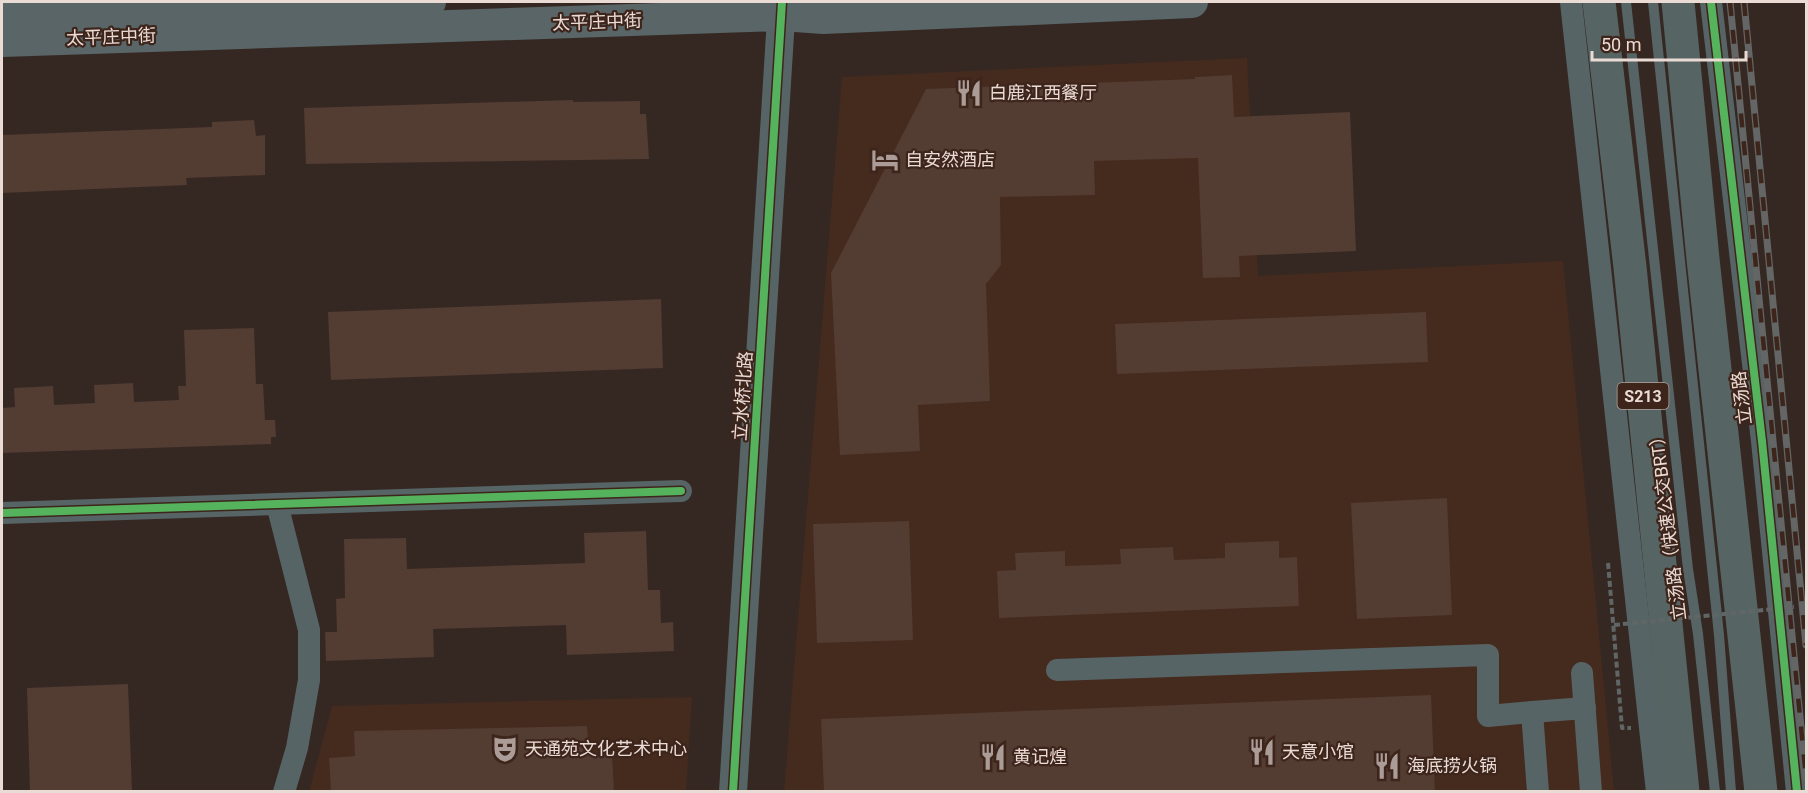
<svg xmlns="http://www.w3.org/2000/svg" width="1808" height="793" viewBox="0 0 1808 793" font-family="Roboto,'Noto Sans SC',sans-serif">
<style>
.built{fill:#452a1e}
.building{fill:#533c32}
.lines{fill:none;stroke-linecap:round;stroke-linejoin:round}
.path{stroke:#606665;stroke-width:4;stroke-dasharray:6 3;stroke-linecap:butt}
.service{stroke:#576466;stroke-width:10}
.minor{stroke:#576466;stroke-width:22}
.tertiary{stroke:#576466;stroke-width:28}
.secondary{stroke:#596566;stroke-width:32}
.primary{stroke:#576464;stroke-width:33}
.rail-casing{stroke:#636665;stroke-width:7}
.rail{stroke:#3d251b;stroke-width:4.5;stroke-dasharray:14;stroke-linecap:butt}
.path-bridge{stroke:#606665;stroke-width:4;stroke-dasharray:6 3;stroke-linecap:butt}
.cycleway-casing{stroke:#3d251b;stroke-width:11}
.cycleway{stroke:#56b35d;stroke-width:8}
.labels{text-anchor:middle;stroke-width:4.5;stroke-linejoin:round;paint-order:stroke}
.shield{fill:#3d251b;stroke:#b7a49d;stroke-width:1.5}
.shield-label{font-size:16px;font-weight:bold;fill:#ebdbd5}
.street-label{font-size:18px;fill:#ebdbd5;stroke:#3d251b}
.poi-label{font-size:18px;fill:#ebdbd5;stroke:#3d251b;text-anchor:start}
</style>
<rect width="100%" height="100%" fill="#352823"/>
<g class="built">
<polygon points="1247,58 1258,276 1563,261 1614,791 784,792 842,77"/>
<polygon points="692,697 686,791 309,792 332,706"/>
</g>
<g class="building">
<polygon points="1232,75 1234,117 1350,112 1356,251 1239,256 1240,277 1203,278 1198,158 1094,161 1095,195 1000,197 1001,265 986,284 990,401 918,405 920,451 840,455 831,273 926,89 1195,79 1195,77"/>
<polygon points="573,100 573,102 640,101 640,114 646,114 649,159 306,164 304,108"/>
<polygon points="254,120 256,136 265,135 265,175 186,178 187,185 2,193 2,135 212,127 212,122"/>
<polygon points="661,299 663,368 331,380 328,312"/>
<polygon points="1426,312 1428,362 1117,374 1115,324"/>
<polygon points="254,328 256,384 263,384 265,420 275,420 276,437 271,437 271,444 2,453 2,408 15,407 14,388 53,386 54,405 95,403 94,385 133,383 134,402 179,400 178,386 186,386 184,330"/>
<polygon points="1447,498 1452,615 1357,619 1351,503"/>
<polygon points="909,521 913,640 817,643 813,524"/>
<polygon points="646,531 648,590 660,590 661,623 673,622 674,651 567,655 566,625 433,629 434,657 326,661 325,632 337,632 336,599 345,598 344,539 406,538 407,569 585,563 584,533"/>
<polygon points="1279,541 1279,558 1297,557 1299,606 999,618 997,571 1016,570 1015,553 1065,551 1065,566 1121,564 1120,549 1173,547 1174,560 1225,558 1225,543"/>
<polygon points="128,684 132,792 30,792 27,688"/>
<polygon points="1431,695 1435,792 824,792 821,719"/>
<polygon points="587,726 589,755 612,754 614,792 331,792 329,758 355,756 354,731"/>
</g>
<g class="lines">
<polyline class="path" points="1608,563 1622,728 1631,728"/>
<g class="service">
<polyline points="1626,2 1688,569 1698,634 1715,792"/>
<polyline points="1653,2 1719,635 1731,792"/>
</g>
<g class="minor">
<polyline points="1571,2 1657,792"/>
<polyline points="1711,2 1762,441 1797,792"/>
<polyline points="277,504 309,630 309,680 297,748 284,792"/>
<polyline points="2,513 681,491"/>
<polyline points="1057,670 1488,655 1488,716 1532,712"/>
<polyline points="1582,673 1591,792"/>
<polyline points="1538,792 1532,712 1585,708"/>
</g>
<polyline class="tertiary" points="733,792 782,2"/>
<g class="secondary">
<polyline points="2,15 430,2"/>
<polyline points="2,41 782,15 823,18 1192,2"/>
</g>
<g class="primary">
<polyline points="1599,2 1630,267 1683,792"/>
<polyline points="1678,2 1703,259 1761,792"/>
</g>
<defs>
<g id="rail">
<polyline points="1730,2 1806,778"/>
<polyline points="1744,2 1806,645"/>
</g>
</defs>
<use href="#rail" class="rail-casing"/>
<use href="#rail" class="rail"/>
<polyline class="path-bridge" points="1614,625 1794,607"/>
<defs>
<g id="cycleway">
<polyline points="1711,2 1762,441 1797,792"/>
<polyline points="2,513 681,491"/>
<polyline points="733,792 782,2"/>
</g>
</defs>
<use href="#cycleway" class="cycleway-casing"/>
<use href="#cycleway" class="cycleway"/>
</g>
<defs>
<symbol id="restaurant-bare" viewBox="-9 -9 18 18"><path d="M-5-6h1v4h1v-4h1v4h1v-4h1v5L-1.5 .5V6h-2V.5L-5-1ZM5-6V6H3V1.5H1.5Q1.5-4 5-6Z" fill="#ab9c97" stroke="#3d251b" stroke-width="2.5" paint-order="stroke"/></symbol>
<symbol id="hotel-bare" viewBox="-9 -9 18 18"><path d="M-6-4.5h1.5V1H6V5H4.5V3h-9V5H-6ZM-4 0a1.8 1.8 0 1 1 3.6 0ZM.5 0V-2.5h3Q6-2.5 6 0Z" fill="#ab9c97" stroke="#3d251b" stroke-width="2.5" paint-order="stroke"/></symbol>
<symbol id="theatre-bare" viewBox="-9 -9 18 18"><path d="M-5-5.5Q0-4 5-5.5V0Q5 5 0 6Q-5 5-5 0ZM-3.3-2.5H-1v1.5H-3.3ZM1-2.5H3.3v1.5H1ZM-2.8 1Q0 5.5 2.8 1Z" fill="#ab9c97" stroke="#3d251b" stroke-width="2.5" paint-order="stroke"/></symbol>
</defs>
<g fill-rule="evenodd">
<use href="#restaurant-bare" x="950" y="74" width="38" height="38"/>
<use href="#hotel-bare" x="866" y="141" width="38" height="38"/>
<use href="#theatre-bare" x="486" y="730" width="38" height="38"/>
<use href="#restaurant-bare" x="1243" y="733" width="38" height="38"/>
<use href="#restaurant-bare" x="974" y="738" width="38" height="38"/>
<use href="#restaurant-bare" x="1368" y="747" width="38" height="38"/>
</g>
<g class="labels">
<rect class="shield" x="1617.5" y="383" width="51" height="26" rx="4.5"/>
<g class="shield-label">
<text x="1643" y="402">S213</text>
</g>
<g class="street-label">
<text transform="translate(597 22) rotate(-2)" y="6">太平庄中街</text>
<text transform="translate(111 37) rotate(-2)" y="6">太平庄中街</text>
<text transform="translate(743 396) rotate(-86)" y="6">立水桥北路</text>
<text transform="translate(1742 398) rotate(-97)" y="6">立汤路</text>
<text transform="translate(1668 524) rotate(-97)" y="6">立汤路（快速公交BRT）</text>
</g>
<g class="poi-label">
<text x="989" y="99">白鹿江西餐厅</text>
<text x="905" y="166">自安然酒店</text>
<text x="525" y="755">天通苑文化艺术中心</text>
<text x="1282" y="758">天意小馆</text>
<text x="1013" y="763">黄记煌</text>
<text x="1407" y="772">海底捞火锅</text>
</g>
</g>
<rect width="1808" height="793" fill="none" stroke="#ebdbd5" stroke-width="6"/>
<path d="M1592 51v9h154v-9" fill="none" stroke="#ebdbd5" stroke-width="3"/>
<text x="1601" y="51" font-size="18" fill="#ebdbd5" stroke="#3d251b" stroke-width="4.5" paint-order="stroke">50 m</text>
</svg>
